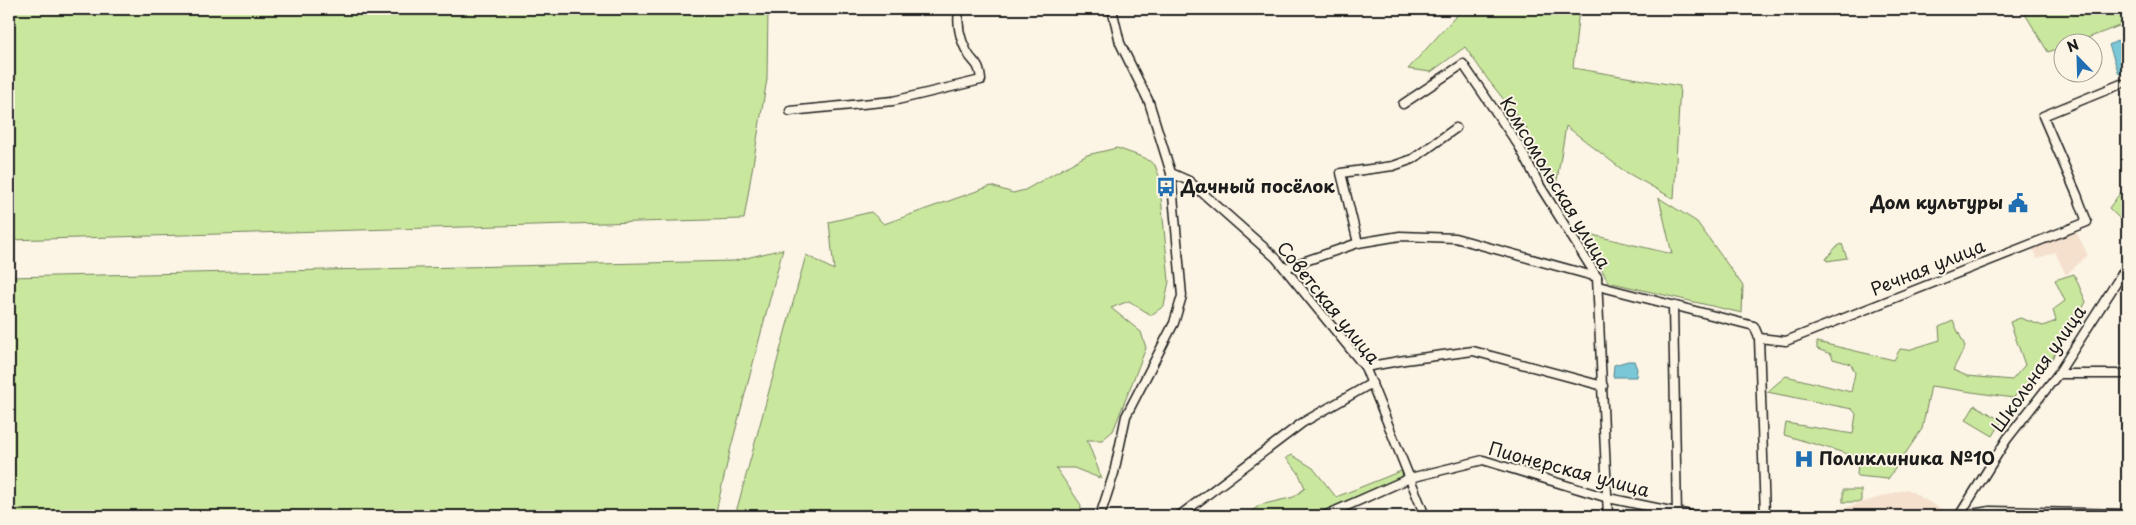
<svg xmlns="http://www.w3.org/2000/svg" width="2136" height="525" viewBox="0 0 2136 525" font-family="'Playpen Sans',sans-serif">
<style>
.built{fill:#f5e0ce}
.green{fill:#cae79e;stroke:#73825d}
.water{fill:#79c7d7;stroke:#54838c}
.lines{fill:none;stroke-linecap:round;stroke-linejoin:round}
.minor-casing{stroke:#1c1c1c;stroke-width:11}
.minor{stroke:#fcf5e5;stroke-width:8}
.labels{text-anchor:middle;stroke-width:4;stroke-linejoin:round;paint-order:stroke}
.street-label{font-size:18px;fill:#1c1c1c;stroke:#fcf5e5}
.poi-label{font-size:18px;font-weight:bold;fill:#1c1c1c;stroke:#fcf5e5;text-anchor:start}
</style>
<rect width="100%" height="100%" fill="#fcf5e5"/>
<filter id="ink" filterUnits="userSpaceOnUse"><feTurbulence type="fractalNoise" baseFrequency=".02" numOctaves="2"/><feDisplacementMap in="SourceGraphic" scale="10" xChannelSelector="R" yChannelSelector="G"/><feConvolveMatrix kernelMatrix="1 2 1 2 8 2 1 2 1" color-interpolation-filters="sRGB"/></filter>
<g filter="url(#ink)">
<g class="built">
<polygon points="2076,231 2088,255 2066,275 2055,252 2037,259 2032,248"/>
<polygon points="1907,489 1953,516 1841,516 1841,509"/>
</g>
<g class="green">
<polygon points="9,9 768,9 767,79 744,219 9,240"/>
<polygon points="1468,9 1579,9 1573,68 1680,86 1674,199 1624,171 1566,126 1555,192 1525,126 1489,81 1465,47 1431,72 1408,69 1456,16"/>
<polygon points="2022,9 2127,9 2127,23 2077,42 2064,42 2063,47 2048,52"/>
<polygon points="1117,148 1145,158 1155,165 1159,176 1169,281 1164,306 1151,315 1129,301 1111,308 1141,332 1146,348 1113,431 1102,440 1087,440 1102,479 1074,468 1056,468 1081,505 1080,516 735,516 806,255 834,270 829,222 871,212 884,224 991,186 1013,193 1025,190 1087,155"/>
<polygon points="2127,184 2127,226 2109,208"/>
<polygon points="1659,198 1697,222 1743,286 1742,313 1608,282 1584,233 1672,254"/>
<polygon points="1842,244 1847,258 1827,261 1826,259 1836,247"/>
<polygon points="783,249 730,451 715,516 9,516 9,277 734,261"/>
<polygon points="2074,274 2086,302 2071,329 2051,360 2013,398 1931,386 1922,429 1888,479 1857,476 1858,457 1784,435 1786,423 1853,434 1856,414 1852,409 1767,392 1786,376 1851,392 1855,373 1851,364 1833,359 1831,354 1817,349 1817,342 1894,360 1900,349 1908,350 1940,340 1939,327 1953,321 1965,346 1953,370 1967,376 2012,380 2025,365 2010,322 2020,318 2043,326 2056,321 2053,310 2065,301 2055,280"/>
<polygon points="1975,405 2002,421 1993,436 1966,420"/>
<polygon points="1292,455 1313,468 1336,497 1401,471 1404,477 1336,505 1316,516 1245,516 1260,505 1294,497 1305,488 1298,472 1286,458"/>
<rect x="1843" y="490" width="18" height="12"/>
</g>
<g class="water">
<polygon points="2127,36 2127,71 2119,74 2109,45"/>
<polygon points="1628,361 1634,361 1637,369 1636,377 1613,377 1614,365"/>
</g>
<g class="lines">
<defs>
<g id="minor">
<polyline points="1403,104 1463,64 1519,146 1540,186 1597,277 1608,516"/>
<path d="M 790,111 L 893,101 L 981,80 C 979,61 974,65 967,52 C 960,39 957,23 959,9"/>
<polyline points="1171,173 1189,181 1276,258 1365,367 1425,516"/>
<polyline points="1358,243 1341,173 1393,166 1413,159 1456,128"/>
<polyline points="1285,268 1358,243 1400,236 1455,238 1597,277"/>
<polyline points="1598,286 1754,326 1759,338"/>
<polyline points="1673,307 1677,516"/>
<polyline points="1365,367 1405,360 1473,351 1603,386"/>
<polyline points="2058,374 2127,374"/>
<polyline points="1100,516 1114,473 1126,416 1174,323 1182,296 1171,173 1149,102 1120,43 1112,9"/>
<polyline points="1179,516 1302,423 1372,383"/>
<polyline points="1324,516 1410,478 1483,460 1608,498 1695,516"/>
<polyline points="1765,516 1759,338 1786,341 2087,222 2077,195 2043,116 2121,84"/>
<polyline points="1959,516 2007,439 2058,374 2127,266"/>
<polyline points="1959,516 1990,511 2127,514"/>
</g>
</defs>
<use href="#minor" class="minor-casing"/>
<use href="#minor" class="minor"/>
</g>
</g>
<defs>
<symbol id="bus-bare" viewBox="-9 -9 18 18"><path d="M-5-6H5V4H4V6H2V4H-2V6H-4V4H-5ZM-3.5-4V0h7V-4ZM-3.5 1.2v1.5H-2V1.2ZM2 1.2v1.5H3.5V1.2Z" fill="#1f6fb2" stroke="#fcf5e5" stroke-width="2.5" paint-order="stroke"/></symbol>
<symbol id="civic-bare" viewBox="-9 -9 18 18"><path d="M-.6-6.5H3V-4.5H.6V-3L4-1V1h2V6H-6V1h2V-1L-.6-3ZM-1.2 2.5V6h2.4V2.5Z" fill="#1f6fb2" stroke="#fcf5e5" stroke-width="2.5" paint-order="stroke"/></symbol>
<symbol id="hospital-bare" viewBox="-9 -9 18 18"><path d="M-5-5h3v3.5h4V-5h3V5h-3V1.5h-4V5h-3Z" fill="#1f6fb2" stroke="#fcf5e5" stroke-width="2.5" paint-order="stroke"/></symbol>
</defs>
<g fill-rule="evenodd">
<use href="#bus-bare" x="1152" y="173" width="28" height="28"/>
<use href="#civic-bare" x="2004" y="189" width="28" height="28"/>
<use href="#hospital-bare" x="1790" y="445" width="28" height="28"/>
</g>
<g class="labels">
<g class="street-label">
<text transform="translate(1555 183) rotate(59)" y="6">Комсомольская улица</text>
<text transform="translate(1928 268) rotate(-22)" y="6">Речная улица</text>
<text transform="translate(1328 303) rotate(51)" y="6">Советская улица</text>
<text transform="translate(2039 369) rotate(-55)" y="6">Школьная улица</text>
<text transform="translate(1569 470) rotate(15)" y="6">Пионерская улица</text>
</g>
<g class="poi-label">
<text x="1181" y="193">Дачный посёлок</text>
<text x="2003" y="209" text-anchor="end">Дом культуры</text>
<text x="1819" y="465">Поликлиника №10</text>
</g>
</g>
<rect width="2136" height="525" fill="none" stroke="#fcf5e5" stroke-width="30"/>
<rect x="15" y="15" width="2106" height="495" fill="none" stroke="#1c1c1c" stroke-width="2" filter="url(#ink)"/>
<g transform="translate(2078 58) rotate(337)"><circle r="24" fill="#fcf5e5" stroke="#a29e95"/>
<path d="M0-4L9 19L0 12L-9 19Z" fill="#1f6fb2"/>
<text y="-8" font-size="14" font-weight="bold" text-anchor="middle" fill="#1c1c1c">N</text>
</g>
</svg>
